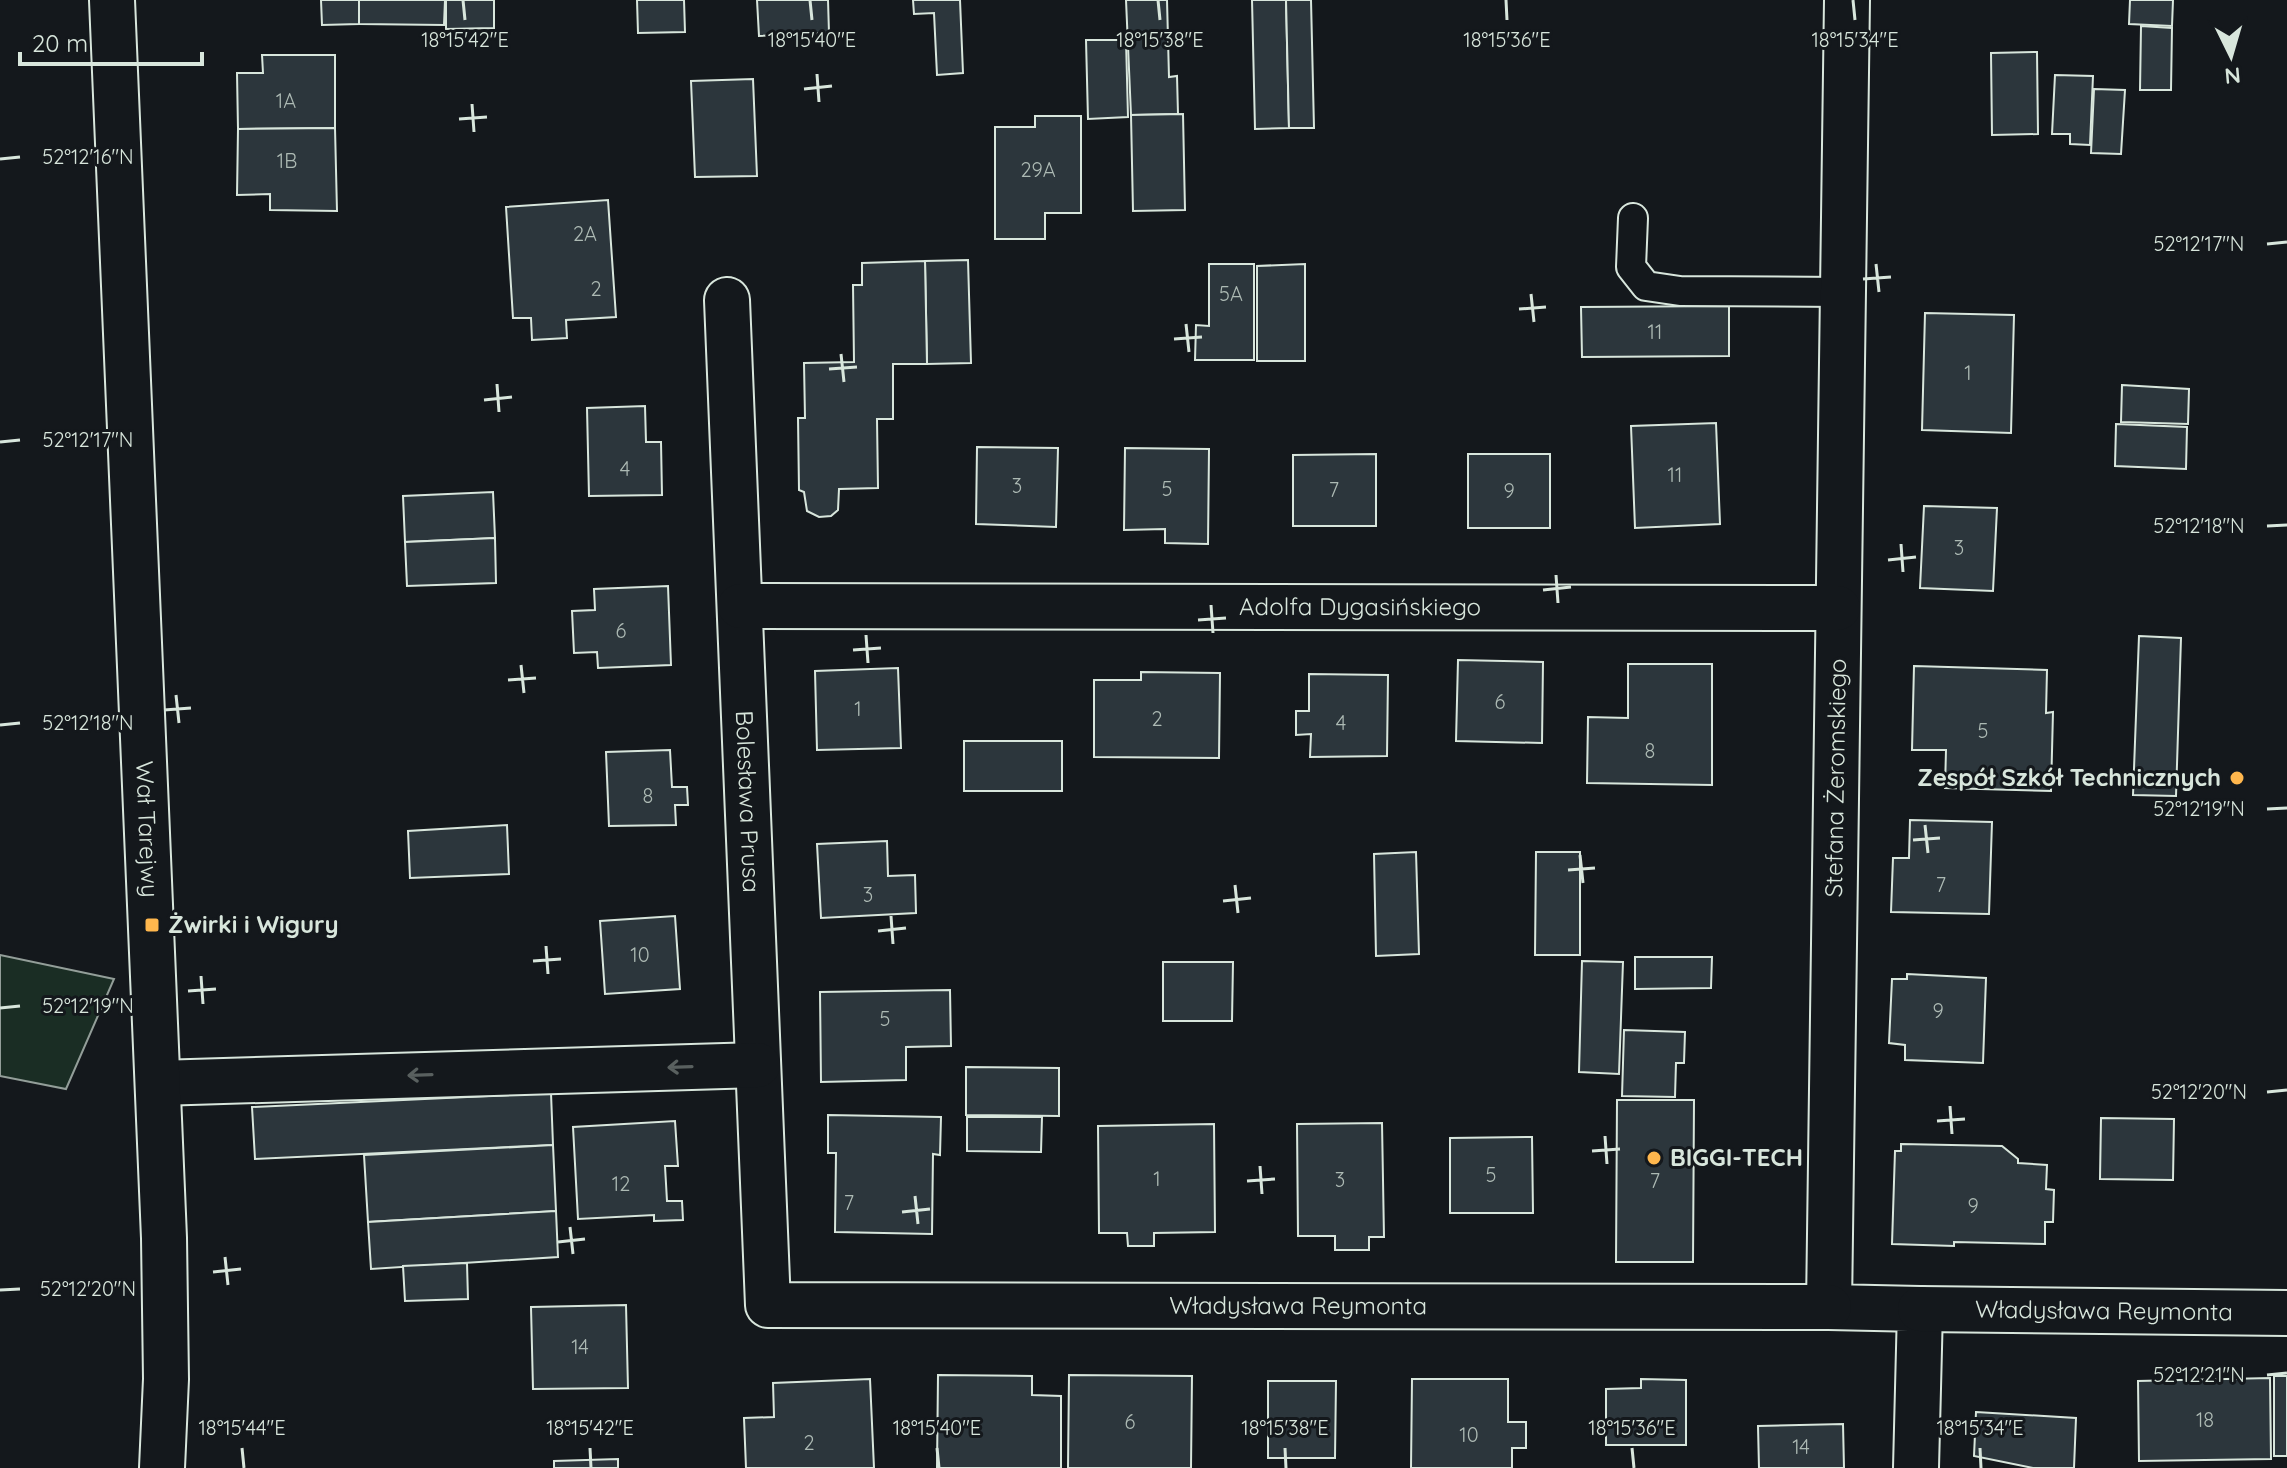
<svg xmlns="http://www.w3.org/2000/svg" width="2287" height="1468" viewBox="0 0 2287 1468" font-family="Quicksand,sans-serif">
<style>
.green{fill:#1a2d24;stroke:#939e99;stroke-width:2}
.building{fill:#2c363c;stroke:#d8e6dc;stroke-width:2}
.lines{fill:none;stroke-linecap:round;stroke-linejoin:round}
.service-casing{stroke:#d8e6dc;stroke-width:32}
.minor-casing{stroke:#d8e6dc;stroke-width:48}
.tertiary-casing{stroke:#d8e6dc;stroke-width:48}
.service{stroke:#14181c;stroke-width:28}
.minor{stroke:#14181c;stroke-width:44}
.tertiary{stroke:#14181c;stroke-width:44}
.oneway{stroke:#59605f}
.ticks{fill:none;stroke:#d8e6dc;stroke-width:3}
.poi-dot{fill:#ffb74d;stroke:#14181c;stroke-width:3}
.labels{text-anchor:middle;stroke-width:6;stroke-linejoin:round;paint-order:stroke}
.number-label{font-size:20px;fill:#adbab4}
.street-label{font-size:24px;fill:#d8e6dc;stroke:#14181c}
.poi-label{font-size:24px;font-weight:bold;fill:#d8e6dc;stroke:#14181c;text-anchor:start}
.ticks-label{font-size:20px;text-anchor:middle;fill:#d8e6dc;stroke:#14181c;stroke-width:6;stroke-linejoin:round;paint-order:stroke}
</style>
<rect width="100%" height="100%" fill="#14181c"/>
<polygon class="green" points="0,955 114,979 66,1089 0,1076"/>
<g class="building">
<polygon points="321,0 359,0 359,24 322,25"/>
<polygon points="359,0 445,0 444,25 359,24"/>
<polygon points="446,0 494,0 494,28 446,29"/>
<polygon points="637,0 684,0 685,32 638,33"/>
<polygon points="757,0 828,0 829,33 759,36"/>
<polygon points="913,0 960,0 963,73 937,75 934,13 914,14"/>
<polygon points="1126,0 1167,0 1169,77 1177,76 1178,114 1131,115"/>
<polygon points="1252,0 1286,0 1289,128 1255,129"/>
<polygon points="1286,0 1311,0 1314,128 1289,128"/>
<polygon points="2130,0 2173,0 2172,26 2129,24"/>
<polygon points="2141,26 2172,28 2171,90 2140,90"/>
<polygon points="1086,40 1126,40 1128,117 1088,119"/>
<polygon points="2037,52 2038,134 1992,135 1991,53"/>
<polygon points="262,55 335,55 335,128 238,129 237,73 263,73"/>
<polygon points="2055,75 2093,76 2090,145 2070,144 2070,134 2052,134"/>
<polygon points="753,79 757,176 695,177 691,81"/>
<polygon points="2094,89 2125,90 2121,154 2091,153"/>
<polygon points="1183,114 1185,210 1133,211 1131,115"/>
<polygon points="1035,116 1081,116 1081,213 1045,213 1045,239 995,239 995,127 1035,127"/>
<polygon points="335,128 337,211 270,210 270,194 237,195 238,129"/>
<polygon points="608,200 616,317 566,320 567,338 532,340 531,318 513,318 506,207"/>
<polygon points="968,260 971,363 927,364 925,261"/>
<polygon points="925,261 927,364 893,364 893,419 877,419 878,488 839,489 838,510 831,516 819,517 807,511 804,492 799,490 798,418 805,418 804,363 854,362 853,285 862,285 862,263"/>
<polygon points="1209,264 1254,264 1254,360 1195,360 1196,325 1209,326"/>
<polygon points="1305,264 1305,361 1257,361 1257,266"/>
<polygon points="1729,306 1729,356 1582,357 1581,307"/>
<polygon points="1925,313 2014,315 2011,433 1922,430"/>
<polygon points="2122,385 2189,389 2188,424 2121,422"/>
<polygon points="645,406 646,442 661,442 662,495 589,496 587,408"/>
<polygon points="1716,423 1720,524 1635,528 1631,426"/>
<polygon points="2116,424 2187,427 2186,469 2115,466"/>
<polygon points="977,447 1058,448 1056,527 976,524"/>
<polygon points="1125,448 1209,449 1208,544 1165,543 1165,529 1124,530"/>
<polygon points="1376,454 1376,526 1293,526 1293,455"/>
<rect x="1468" y="454" width="82" height="74"/>
<polygon points="493,492 495,538 405,542 403,496"/>
<polygon points="1924,506 1997,508 1993,591 1920,588"/>
<polygon points="495,538 496,583 407,586 405,542"/>
<polygon points="668,586 671,665 598,668 597,652 574,653 572,611 595,610 594,589"/>
<polygon points="2139,636 2181,638 2176,796 2133,795"/>
<polygon points="1458,660 1543,662 1542,743 1456,741"/>
<polygon points="1628,664 1712,664 1712,785 1587,783 1588,717 1628,718"/>
<polygon points="1914,666 2047,670 2046,713 2053,712 2051,791 1945,788 1946,750 1912,750"/>
<polygon points="898,668 901,748 817,750 815,671"/>
<polygon points="1141,672 1220,673 1219,758 1094,757 1094,680 1141,680"/>
<polygon points="1309,674 1388,675 1387,756 1310,757 1311,734 1296,735 1296,711 1309,711"/>
<rect x="964" y="741" width="98" height="50"/>
<polygon points="670,750 672,787 687,787 688,805 675,805 676,825 609,826 606,752"/>
<polygon points="1910,820 1992,822 1989,914 1891,912 1893,858 1909,858"/>
<polygon points="507,825 509,874 410,878 408,831"/>
<polygon points="887,841 888,876 915,875 916,913 821,918 817,844"/>
<polygon points="1416,852 1419,954 1376,956 1374,854"/>
<polygon points="1536,852 1580,852 1580,955 1535,955"/>
<polygon points="675,916 680,989 605,994 600,921"/>
<polygon points="1635,957 1712,957 1711,988 1635,989"/>
<polygon points="1582,961 1623,962 1619,1074 1579,1072"/>
<polygon points="1163,962 1233,962 1232,1021 1163,1021"/>
<polygon points="1907,974 1986,978 1983,1063 1905,1060 1905,1045 1889,1043 1892,979 1907,979"/>
<polygon points="950,990 951,1046 906,1047 906,1080 821,1082 820,992"/>
<polygon points="1624,1030 1685,1032 1684,1063 1676,1063 1675,1097 1622,1096"/>
<polygon points="966,1067 1059,1068 1059,1116 966,1115"/>
<polygon points="551,1093 553,1145 255,1159 252,1107"/>
<polygon points="1617,1100 1694,1100 1693,1262 1616,1262"/>
<polygon points="828,1115 941,1117 940,1155 933,1154 932,1234 835,1232 836,1153 828,1153"/>
<polygon points="967,1117 1042,1117 1041,1152 967,1151"/>
<polygon points="2101,1118 2174,1119 2173,1180 2100,1179"/>
<polygon points="675,1121 678,1166 665,1166 667,1201 682,1201 683,1220 654,1221 654,1215 578,1219 573,1127"/>
<polygon points="1382,1123 1384,1237 1369,1237 1369,1250 1335,1250 1335,1236 1298,1236 1297,1124"/>
<polygon points="1214,1124 1215,1232 1154,1233 1154,1246 1128,1246 1127,1233 1099,1233 1098,1126"/>
<polygon points="1532,1137 1533,1213 1450,1213 1450,1138"/>
<polygon points="1901,1144 2002,1146 2018,1159 2018,1163 2047,1165 2046,1189 2054,1190 2053,1222 2045,1222 2045,1244 1954,1242 1954,1246 1892,1244 1895,1151 1901,1151"/>
<polygon points="553,1145 556,1211 368,1222 364,1155"/>
<polygon points="556,1211 558,1257 371,1269 368,1222"/>
<polygon points="467,1263 468,1299 405,1301 403,1266"/>
<polygon points="626,1305 628,1388 533,1389 531,1307"/>
<polygon points="938,1375 1032,1376 1032,1395 1061,1396 1061,1468 937,1468"/>
<polygon points="1069,1375 1192,1376 1191,1468 1068,1468"/>
<rect x="2274" y="1376" width="13" height="80"/>
<polygon points="2270,1378 2271,1459 2139,1461 2138,1381"/>
<polygon points="870,1379 874,1468 746,1468 744,1418 774,1417 773,1383"/>
<polygon points="1412,1379 1508,1379 1508,1422 1526,1422 1526,1448 1512,1448 1512,1468 1411,1468"/>
<polygon points="1641,1379 1686,1380 1686,1445 1606,1445 1606,1389 1641,1388"/>
<polygon points="1268,1381 1336,1381 1335,1458 1268,1458"/>
<polygon points="1976,1412 2076,1418 2074,1468 2033,1468 1974,1456"/>
<polygon points="1843,1424 1844,1468 1759,1468 1758,1426"/>
<polygon points="618,1459 618,1468 554,1468 554,1461"/>
</g>
<g class="lines">
<defs>
<polyline id="service" points="1633,218 1631,267 1646,286 1680,291 1843,292"/>
<g id="minor">
<polyline points="1847,0 1829,1307 1920,1309 1916,1468"/>
<path id="s1" d="M 727,300 L 768,1305 L 1829,1307"/>
<path id="s2" d="M 740,606 L 1838,608"/>
<polyline points="158,1083 758,1065"/>
<path id="s3" d="M 1920,1309 L 2287,1313"/>
</g>
<g id="tertiary">
<path id="s4" d="M 112,0 L 164,1238 L 166,1379 L 162,1468"/>
</g>
</defs>
<use href="#service" class="service-casing"/>
<use href="#minor" class="minor-casing"/>
<use href="#tertiary" class="tertiary-casing"/>
<use href="#service" class="service"/>
<use href="#minor" class="minor"/>
<use href="#tertiary" class="tertiary"/>
</g>
<defs><path id="oneway-shaft" d="M-6 0H5M1.5-3L5.5 0L1.5 3" fill="none" stroke-width="1.6" stroke-linecap="round" stroke-linejoin="round" transform="scale(2)"/></defs>
<g class="oneway">
<use href="#oneway-shaft" transform="translate(680 1067) rotate(178)"/>
<use href="#oneway-shaft" transform="translate(420 1075) rotate(178)"/>
</g>
<path class="ticks" d="M 463,0 L 465,20M 810,0 L 812,20M 1158,0 L 1160,20M 1506,0 L 1507,20M 1853,0 L 1855,20M 817,74 L 819,102M 804,89 L 832,86M 472,104 L 474,132M 459,119 L 487,117M 0,159 L 20,157M 2267,244 L 2287,242M 1876,264 L 1879,292M 1863,279 L 1891,277M 1531,294 L 1534,322M 1519,309 L 1546,307M 1186,324 L 1189,352M 1174,339 L 1202,337M 841,354 L 844,382M 829,369 L 857,367M 497,384 L 499,412M 484,400 L 512,397M 0,442 L 20,440M 2267,526 L 2287,525M 1901,544 L 1903,572M 1888,560 L 1916,557M 1556,575 L 1558,603M 1543,590 L 1571,587M 1211,605 L 1213,633M 1198,620 L 1226,618M 866,635 L 868,663M 853,650 L 881,648M 521,665 L 524,693M 508,680 L 536,678M 176,695 L 179,723M 164,710 L 191,708M 0,725 L 20,723M 2267,809 L 2287,808M 1925,825 L 1928,853M 1913,840 L 1940,838M 1580,855 L 1583,883M 1568,870 L 1595,868M 1235,885 L 1238,913M 1223,901 L 1251,898M 891,916 L 893,944M 878,931 L 906,928M 546,946 L 548,974M 533,961 L 561,959M 201,976 L 203,1004M 188,991 L 216,989M 0,1008 L 20,1006M 2267,1092 L 2287,1090M 1950,1106 L 1952,1134M 1937,1121 L 1965,1119M 1605,1136 L 1607,1164M 1592,1151 L 1620,1149M 1260,1166 L 1262,1194M 1247,1181 L 1275,1179M 915,1196 L 918,1224M 902,1212 L 930,1209M 570,1227 L 573,1254M 558,1242 L 585,1239M 225,1257 L 228,1285M 213,1272 L 241,1269M 0,1290 L 20,1289M 2267,1375 L 2287,1373M 242,1448 L 244,1468M 590,1448 L 591,1468M 937,1448 L 939,1468M 1285,1448 L 1286,1468M 1632,1448 L 1634,1468M 1980,1448 L 1981,1468"/>
<g class="poi-dot">
<circle cx="2237" cy="778" r="8"/>
<rect x="144" y="917" width="16" height="16" rx="4"/>
<circle cx="1654" cy="1158" r="8"/>
</g>
<g class="labels">
<g class="number-label">
<text x="286" y="108">1A</text>
<text x="287" y="168">1B</text>
<text x="1038" y="177">29A</text>
<text x="585" y="241">2A</text>
<text x="596" y="296">2</text>
<text x="1231" y="301">5A</text>
<text x="1655" y="339">11</text>
<text x="1968" y="380">1</text>
<text x="625" y="476">4</text>
<text x="1675" y="482">11</text>
<text x="1017" y="493">3</text>
<text x="1167" y="496">5</text>
<text x="1334" y="497">7</text>
<text x="1509" y="498">9</text>
<text x="1959" y="555">3</text>
<text x="621" y="638">6</text>
<text x="1500" y="709">6</text>
<text x="858" y="716">1</text>
<text x="1157" y="726">2</text>
<text x="1341" y="730">4</text>
<text x="1983" y="738">5</text>
<text x="1650" y="758">8</text>
<text x="648" y="803">8</text>
<text x="1941" y="892">7</text>
<text x="868" y="902">3</text>
<text x="640" y="962">10</text>
<text x="1938" y="1018">9</text>
<text x="885" y="1026">5</text>
<text x="1491" y="1182">5</text>
<text x="1157" y="1186">1</text>
<text x="1340" y="1187">3</text>
<text x="1655" y="1188">7</text>
<text x="621" y="1191">12</text>
<text x="849" y="1210">7</text>
<text x="1973" y="1213">9</text>
<text x="580" y="1354">14</text>
<text x="2205" y="1427">18</text>
<text x="1130" y="1429">6</text>
<text x="1469" y="1442">10</text>
<text x="809" y="1450">2</text>
<text x="1801" y="1454">14</text>
</g>
<g class="street-label">
<text dy="8" stroke="none"><textPath href="#s2" startOffset="620">Adolfa Dygasińskiego</textPath></text>
<text transform="translate(1836 778) rotate(-89)" y="8">Stefana Żeromskiego</text>
<text dy="8" stroke="none"><textPath href="#s1" startOffset="502">Bolesława Prusa</textPath></text>
<text dy="8" stroke="none"><textPath href="#s4" startOffset="830">Wał Tarejwy</textPath></text>
<text dy="8" stroke="none"><textPath href="#s1" startOffset="1536">Władysława Reymonta</textPath></text>
<text dy="8" stroke="none"><textPath href="#s3" startOffset="184">Władysława Reymonta</textPath></text>
</g>
<g class="poi-label">
<text x="2221" y="786" text-anchor="end">Zespół Szkół Technicznych</text>
<text x="168" y="933">Żwirki i Wigury</text>
<text x="1670" y="1166">BIGGI-TECH</text>
</g>
</g>
<g class="ticks-label">
<text x="465" y="47">18°15'42"E</text>
<text x="812" y="47">18°15'40"E</text>
<text x="1160" y="47">18°15'38"E</text>
<text x="1507" y="47">18°15'36"E</text>
<text x="1855" y="47">18°15'34"E</text>
<text x="88" y="164">52°12'16"N</text>
<text x="2199" y="251">52°12'17"N</text>
<text x="88" y="447">52°12'17"N</text>
<text x="2199" y="533">52°12'18"N</text>
<text x="88" y="730">52°12'18"N</text>
<text x="2199" y="816">52°12'19"N</text>
<text x="88" y="1013">52°12'19"N</text>
<text x="2199" y="1099">52°12'20"N</text>
<text x="88" y="1296">52°12'20"N</text>
<text x="2199" y="1382">52°12'21"N</text>
<text x="242" y="1435">18°15'44"E</text>
<text x="590" y="1435">18°15'42"E</text>
<text x="937" y="1435">18°15'40"E</text>
<text x="1285" y="1435">18°15'38"E</text>
<text x="1632" y="1435">18°15'36"E</text>
<text x="1980" y="1435">18°15'34"E</text>
</g>
<g transform="translate(2231 56) rotate(175)" stroke="#14181c" stroke-width="6" paint-order="stroke">
<path d="M0-6L14 30L0 20L-14 30Z" fill="#d8e6dc"/>
<text y="-12" font-size="22" font-weight="bold" text-anchor="middle" fill="#d8e6dc">N</text>
</g>
<path d="M20 52v12h182v-12" fill="none" stroke="#d8e6dc" stroke-width="4"/>
<text x="32" y="52" font-size="24" fill="#d8e6dc" stroke="#14181c" stroke-width="6" paint-order="stroke">20 m</text>
</svg>
